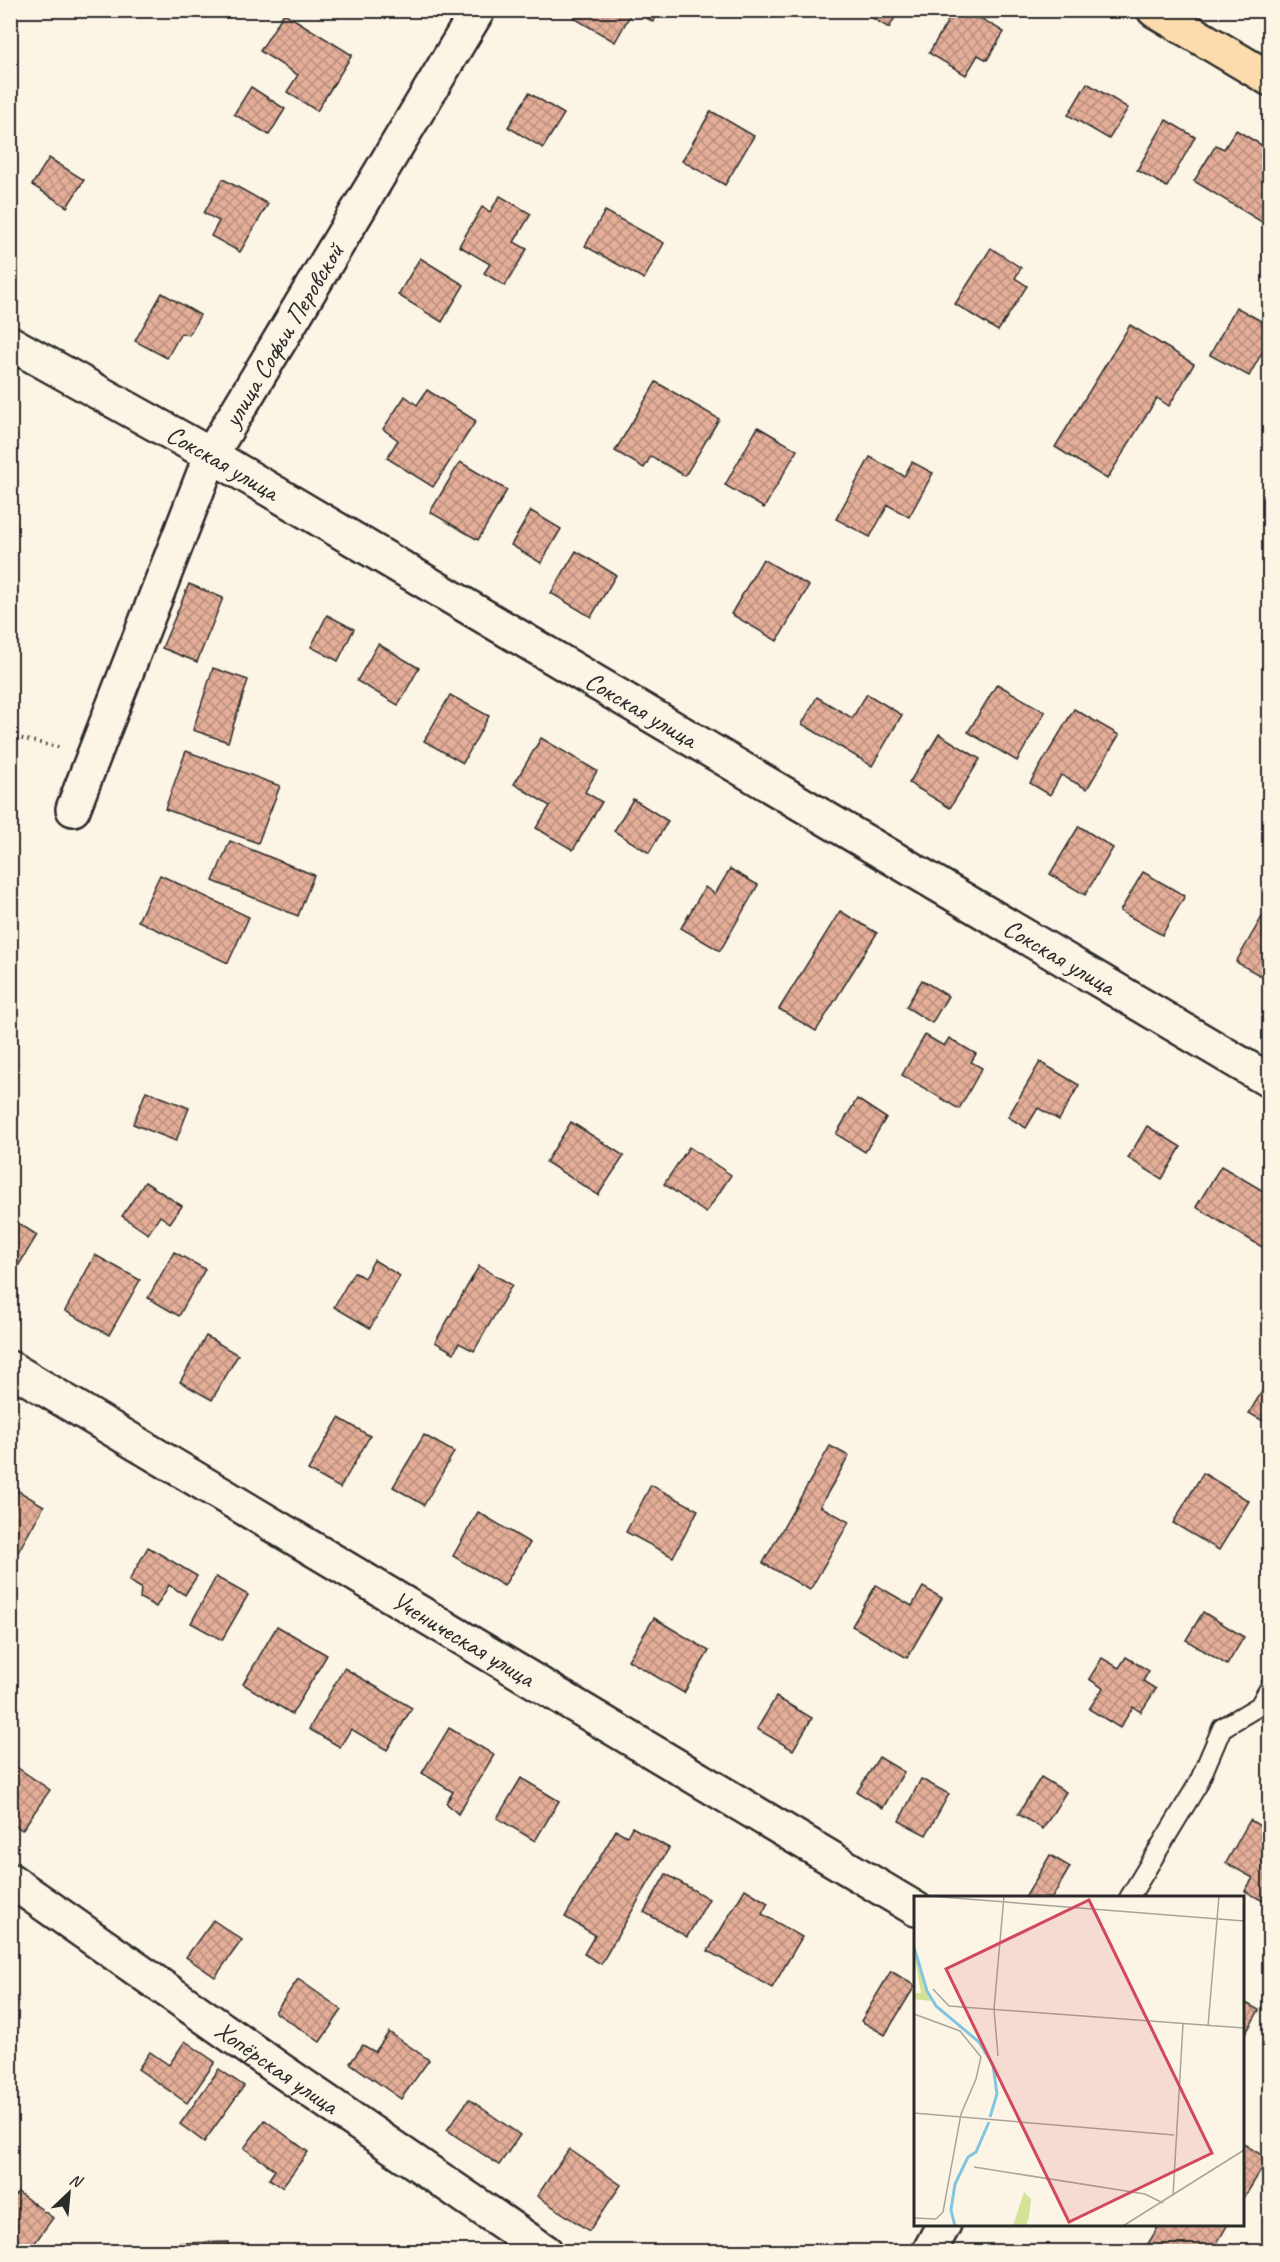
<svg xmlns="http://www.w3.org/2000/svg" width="1280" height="2262" viewBox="0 0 1280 2262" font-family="Caveat,sans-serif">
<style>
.building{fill:url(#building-cross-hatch);stroke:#2b2b2b;stroke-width:1.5}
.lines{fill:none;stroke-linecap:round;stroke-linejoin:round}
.lane-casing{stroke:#2b2b2b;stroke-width:22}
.street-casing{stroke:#2b2b2b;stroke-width:38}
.primary-casing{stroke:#2b2b2b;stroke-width:38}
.path{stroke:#2b2b2b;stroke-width:4;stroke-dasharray:1.5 4.5;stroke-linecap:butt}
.lane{stroke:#fcf5e5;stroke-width:18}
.street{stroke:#fcf5e5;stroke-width:33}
.primary{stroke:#fcdcac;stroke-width:33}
.labels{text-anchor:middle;stroke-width:4.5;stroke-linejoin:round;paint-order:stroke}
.street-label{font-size:26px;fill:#2b2b2b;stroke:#fcf5e5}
.inset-river{fill:none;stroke:#80c6e1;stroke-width:3}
.inset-road{fill:none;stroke:#a8a49b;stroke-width:1.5}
.view{fill:#d1495b;fill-opacity:0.15;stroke:#d1495b;stroke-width:3}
.inset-edge{fill:none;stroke:#2b2b2b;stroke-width:3}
</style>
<defs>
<pattern id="building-cross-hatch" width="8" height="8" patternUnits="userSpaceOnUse" patternTransform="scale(1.5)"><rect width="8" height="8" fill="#e4ae99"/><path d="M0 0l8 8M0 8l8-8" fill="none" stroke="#b98e7d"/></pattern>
</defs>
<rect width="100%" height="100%" fill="#fcf5e5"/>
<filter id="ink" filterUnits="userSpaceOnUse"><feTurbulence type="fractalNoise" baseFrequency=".0167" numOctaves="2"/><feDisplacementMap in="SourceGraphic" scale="12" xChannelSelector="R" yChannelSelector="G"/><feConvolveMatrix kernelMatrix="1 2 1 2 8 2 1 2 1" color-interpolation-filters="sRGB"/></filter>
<g filter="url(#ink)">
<g class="building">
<polygon points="578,10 633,10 615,42 574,18"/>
<polygon points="634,10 660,10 653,22"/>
<polygon points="859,10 899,10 889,28"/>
<polygon points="954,10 967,10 1004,32 987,60 978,55 966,75 929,53"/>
<polygon points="284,13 352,55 317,111 287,92 298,75 260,51"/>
<polygon points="1087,83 1128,108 1109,139 1068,115"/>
<polygon points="251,87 285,109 269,135 234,114"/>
<polygon points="529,93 564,114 543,148 508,127"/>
<polygon points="711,111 754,136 725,185 682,161"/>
<polygon points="1166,120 1195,137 1167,187 1137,170"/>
<polygon points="1236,130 1270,150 1270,227 1194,181 1216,145 1224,149"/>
<polygon points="49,158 84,180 67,207 32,185"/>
<polygon points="223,179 268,204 240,252 211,236 219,221 204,213"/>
<polygon points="500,196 531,214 514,242 527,249 505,286 484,273 490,264 459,246 482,207 490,212"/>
<polygon points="605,211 664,243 644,279 585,246"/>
<polygon points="991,248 1021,268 1015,278 1027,286 998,331 955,304"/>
<polygon points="420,258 464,285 442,322 398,295"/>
<polygon points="162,293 200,315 189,335 181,333 167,358 135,341"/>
<polygon points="1236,307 1270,326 1270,338 1249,376 1210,355"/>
<polygon points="1130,325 1194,364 1169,406 1157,398 1107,479 1055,447"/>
<polygon points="656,382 719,419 685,476 651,456 644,468 615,451"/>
<polygon points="427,390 476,421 433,487 387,458 398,440 383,429 405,396 417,405"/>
<polygon points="758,427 797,450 764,508 725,485"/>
<polygon points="870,457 904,476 912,462 933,473 909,517 888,505 870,537 836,519"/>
<polygon points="460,462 507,490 478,540 430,512"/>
<polygon points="531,511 561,529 541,563 511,545"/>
<polygon points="576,551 616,575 591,617 551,593"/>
<polygon points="763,559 809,586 777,641 731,614"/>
<polygon points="189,584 223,598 197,662 162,648"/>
<polygon points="327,615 354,629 338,661 311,647"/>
<polygon points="378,644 419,668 398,705 357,681"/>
<polygon points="213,668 248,680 228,742 193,730"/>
<polygon points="997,684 1045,712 1017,761 968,732"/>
<polygon points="867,694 902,715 872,766 802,724 817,697 852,718"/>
<polygon points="450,695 489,716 463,763 424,741"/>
<polygon points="1074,709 1119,735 1087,789 1061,775 1050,795 1030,783"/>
<polygon points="939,734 980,759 950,808 909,783"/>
<polygon points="541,738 597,771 585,792 602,802 573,850 536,828 550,806 514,784"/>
<polygon points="186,751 280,786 258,843 165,809"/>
<polygon points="633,799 668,821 649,853 614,831"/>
<polygon points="1079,826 1113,848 1085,895 1050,874"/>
<polygon points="230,841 314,875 298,916 213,881"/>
<polygon points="730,869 758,885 720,951 681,928 705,887 715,894"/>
<polygon points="1143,872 1185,896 1162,935 1120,911"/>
<polygon points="160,875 249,917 228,963 138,921"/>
<polygon points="1266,910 1270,912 1270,981 1236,962"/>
<polygon points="840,911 877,933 816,1031 779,1009"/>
<polygon points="922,980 948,996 932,1023 906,1007"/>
<polygon points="925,1035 944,1046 949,1038 976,1054 971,1062 982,1068 959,1109 902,1075"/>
<polygon points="1040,1062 1079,1085 1059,1120 1038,1108 1026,1128 1008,1117"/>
<polygon points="146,1091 189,1108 176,1141 133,1124"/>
<polygon points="857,1099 886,1118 865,1152 836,1134"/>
<polygon points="571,1122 624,1156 598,1195 546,1162"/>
<polygon points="1147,1126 1181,1147 1162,1179 1128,1158"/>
<polygon points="689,1147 731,1175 706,1213 664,1184"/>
<polygon points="1221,1166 1270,1195 1270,1246 1267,1250 1196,1207"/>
<polygon points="145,1182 182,1206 170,1223 160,1216 148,1234 122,1216"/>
<polygon points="10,1218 37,1235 11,1278 10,1278"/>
<polygon points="174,1252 205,1269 179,1316 148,1298"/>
<polygon points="95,1255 140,1280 109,1335 65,1311"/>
<polygon points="374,1260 400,1276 370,1328 334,1307 354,1272 364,1278"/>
<polygon points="479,1266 512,1285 474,1351 459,1343 454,1353 435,1342"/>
<polygon points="206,1336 238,1355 212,1400 180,1382"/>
<polygon points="1270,1378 1270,1425 1249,1413"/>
<polygon points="339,1418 370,1436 340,1488 308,1470"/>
<polygon points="424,1435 454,1452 424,1505 393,1487"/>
<polygon points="830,1446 849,1456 820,1506 849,1522 810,1590 763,1563"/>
<polygon points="1203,1473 1249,1501 1219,1550 1173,1523"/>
<polygon points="651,1485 698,1510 673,1557 626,1532"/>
<polygon points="10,1486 44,1506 18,1552 10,1548"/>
<polygon points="478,1512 530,1543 504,1586 453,1556"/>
<polygon points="148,1547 197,1576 185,1595 169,1585 156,1607 140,1598 141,1588 129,1581"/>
<polygon points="216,1577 248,1595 222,1640 191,1623"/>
<polygon points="876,1585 912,1606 923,1587 942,1598 907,1658 852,1626"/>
<polygon points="1203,1612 1244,1637 1227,1665 1186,1640"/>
<polygon points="654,1618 709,1651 684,1693 628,1660"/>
<polygon points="277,1626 327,1655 292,1714 243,1684"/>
<polygon points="1126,1657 1149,1671 1143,1681 1156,1689 1141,1712 1133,1707 1120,1728 1089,1709 1103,1688 1089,1679 1102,1658 1119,1668"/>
<polygon points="344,1668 412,1708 387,1750 351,1729 340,1747 309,1729"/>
<polygon points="776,1697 812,1718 793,1750 757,1729"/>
<polygon points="449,1728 494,1755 458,1814 446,1803 453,1792 422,1773"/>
<polygon points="879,1757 904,1772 883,1808 857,1792"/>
<polygon points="15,1766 50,1790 22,1830 10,1822 10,1773"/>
<polygon points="1041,1777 1066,1792 1043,1829 1018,1814"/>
<polygon points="521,1778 559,1801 535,1841 497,1818"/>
<polygon points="921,1779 949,1794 926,1835 899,1821"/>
<polygon points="1250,1820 1270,1832 1270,1905 1245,1891 1253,1878 1226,1863"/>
<polygon points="632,1827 669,1848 601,1964 584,1954 595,1935 565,1917 616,1830 627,1836"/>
<polygon points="1050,1855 1070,1867 1052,1898 1025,1898"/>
<polygon points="666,1874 709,1899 687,1937 644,1912"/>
<polygon points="745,1889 768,1903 762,1914 802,1937 772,1988 708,1951"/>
<polygon points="213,1920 242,1940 215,1977 186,1957"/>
<polygon points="891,1971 915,1986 885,2035 861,2021"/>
<polygon points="298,1979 342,2010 320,2042 275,2012"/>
<polygon points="1242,2001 1259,2010 1242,2040"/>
<polygon points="389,2032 429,2060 401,2099 350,2063 363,2045 375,2052"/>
<polygon points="185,2041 215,2062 187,2103 138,2069 150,2052 169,2065"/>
<polygon points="219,2069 244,2086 204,2142 180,2124"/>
<polygon points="469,2099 520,2135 499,2165 447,2130"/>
<polygon points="265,2120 308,2152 282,2187 269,2179 275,2170 244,2148"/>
<polygon points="1242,2143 1268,2159 1242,2201"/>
<polygon points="569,2149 621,2185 589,2231 537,2196"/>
<polygon points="18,2192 53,2218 28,2252 15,2252 10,2248 10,2202"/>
<polygon points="1160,2224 1228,2224 1212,2252 1143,2252"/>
<polygon points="229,2242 229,2252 176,2252 175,2243"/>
</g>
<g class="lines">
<defs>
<polyline id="lane" points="1129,1898 1198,1784 1222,1728 1259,1706 1270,1687"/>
<g id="street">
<path id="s1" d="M 10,343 L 211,455 L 1270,1081"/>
<path id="s2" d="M 73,809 L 211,455 L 478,10"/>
<path id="s3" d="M 10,1368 L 916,1909"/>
<path id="s4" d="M 10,1880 L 279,2069 L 546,2252"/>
<polyline points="929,2252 944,2224"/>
</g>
<polyline id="primary" points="1154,10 1270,79"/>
</defs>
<use href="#lane" class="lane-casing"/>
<use href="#street" class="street-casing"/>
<use href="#primary" class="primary-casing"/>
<polyline class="path" points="10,736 62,748"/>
<use href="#lane" class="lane"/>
<use href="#street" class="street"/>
<use href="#primary" class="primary"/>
</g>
</g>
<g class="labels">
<g class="street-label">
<text dy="9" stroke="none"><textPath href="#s2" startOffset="520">улица Софьи Перовской</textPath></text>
<text dy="9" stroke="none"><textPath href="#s1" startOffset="244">Сокская улица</textPath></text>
<text dy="9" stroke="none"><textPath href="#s1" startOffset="730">Сокская улица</textPath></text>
<text dy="9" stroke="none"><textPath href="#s1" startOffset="1216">Сокская улица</textPath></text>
<text dy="9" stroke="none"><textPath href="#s3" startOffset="528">Ученическая улица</textPath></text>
<text dy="9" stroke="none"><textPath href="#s4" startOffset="326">Хопёрская улица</textPath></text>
</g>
</g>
<g transform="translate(914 1896)">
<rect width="330" height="330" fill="#fcf5e5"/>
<path d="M 0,57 L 11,92 L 17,105 L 0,103 L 0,97 L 7,97 ZM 110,296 L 117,303 L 115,321 L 112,330 L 99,330 Z" fill="#d3e296"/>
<path class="inset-river" d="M 0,51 L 13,95 L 22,110 L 65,146 L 79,169 L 83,198 L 76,221M 41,330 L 37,314 L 41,288 L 54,261 L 62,256 L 75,226"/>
<path class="inset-road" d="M 15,0 L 330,25M 19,93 L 35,110 L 330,132M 0,118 L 46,135 L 67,161 L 62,183 L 47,218 L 29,316 L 22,323M 294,130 L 305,0M 84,160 L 80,113 L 90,0M 0,217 L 260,239M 60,271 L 231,298 L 249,307M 259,300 L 269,128M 0,322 L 22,323M 209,330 L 330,254"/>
<path class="view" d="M 175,4 L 298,257 L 155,326 L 32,73 Z"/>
<rect width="330" height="330" class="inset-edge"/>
</g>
<rect width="1280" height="2262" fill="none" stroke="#fcf5e5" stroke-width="36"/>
<rect x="18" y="18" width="1244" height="2226" fill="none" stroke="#2b2b2b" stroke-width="2" filter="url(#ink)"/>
<g transform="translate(69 2193) rotate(26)" stroke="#fcf5e5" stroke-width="4.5" paint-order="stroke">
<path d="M0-4.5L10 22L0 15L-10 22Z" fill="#2b2b2b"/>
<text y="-9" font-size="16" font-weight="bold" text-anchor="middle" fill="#2b2b2b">N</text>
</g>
</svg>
